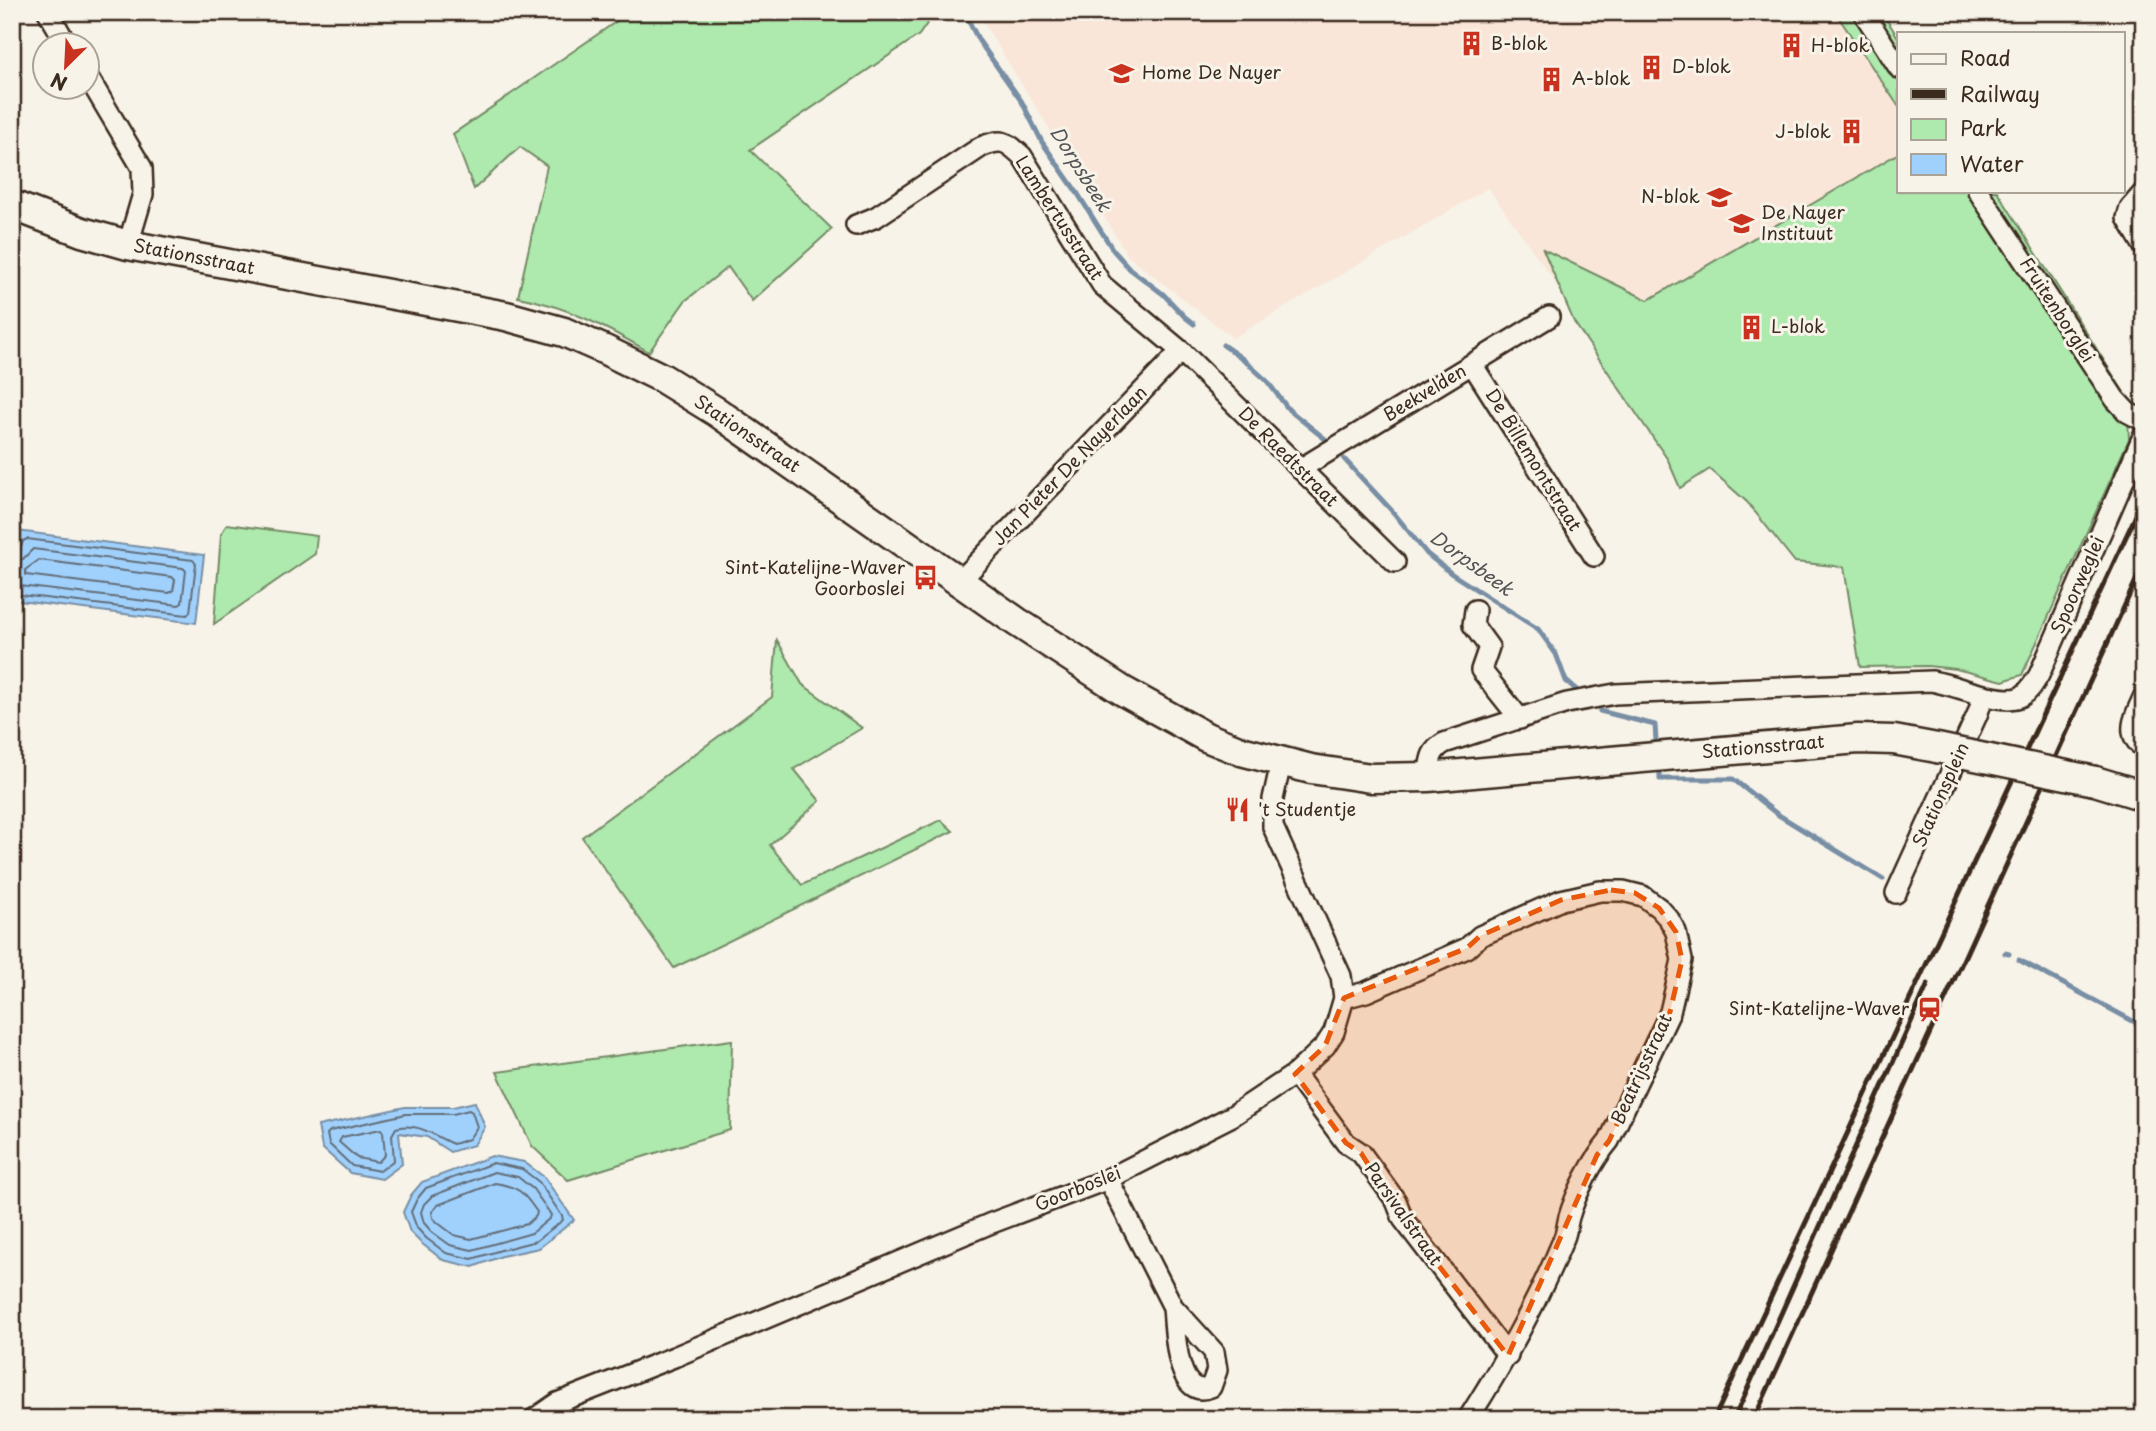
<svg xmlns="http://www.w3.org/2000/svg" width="2156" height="1431" viewBox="0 0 2156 1431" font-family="'Playpen Sans',sans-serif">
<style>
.built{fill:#f9e6d8}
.green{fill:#aee9ae;stroke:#748a66;stroke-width:2}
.water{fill:#a0d1fd;stroke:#788ea4;stroke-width:2}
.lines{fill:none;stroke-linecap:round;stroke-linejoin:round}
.shore{stroke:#636d77;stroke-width:2}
.stream{stroke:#788ea4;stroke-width:5}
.street-casing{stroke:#3b2a1e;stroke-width:24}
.secondary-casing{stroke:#3b2a1e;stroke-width:33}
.street{stroke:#f7f3e8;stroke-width:19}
.secondary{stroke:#f7f3e8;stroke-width:28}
.rail{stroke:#3b2a1e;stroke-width:5}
.secondary-bridge-casing{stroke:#3b2a1e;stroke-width:33;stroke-linecap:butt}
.secondary-bridge{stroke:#f7f3e8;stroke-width:28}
.marked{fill:#e8590c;fill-opacity:0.2;stroke:#e8590c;stroke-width:5;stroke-dasharray:14 9;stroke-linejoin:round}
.labels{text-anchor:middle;stroke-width:6;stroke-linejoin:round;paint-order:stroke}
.poi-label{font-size:18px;fill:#3b2a1e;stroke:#f7f3e8;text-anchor:start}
.street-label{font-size:18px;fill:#3b2a1e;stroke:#f7f3e8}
.water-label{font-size:19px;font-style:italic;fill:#545456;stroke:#f7f3e8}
</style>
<rect width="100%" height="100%" fill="#f7f3e8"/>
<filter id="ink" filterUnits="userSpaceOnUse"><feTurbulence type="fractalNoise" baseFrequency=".0143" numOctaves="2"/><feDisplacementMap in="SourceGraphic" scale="14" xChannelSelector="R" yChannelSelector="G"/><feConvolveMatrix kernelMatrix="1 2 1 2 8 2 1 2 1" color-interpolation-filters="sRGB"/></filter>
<g filter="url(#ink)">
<polygon class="built" points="977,12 1844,12 1865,56 1899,107 1899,191 1689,469 1488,188 1233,338 1128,256"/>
<g class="green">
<path d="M 630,12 L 935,12 L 919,35 L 750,150 L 832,229 L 752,301 L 728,267 L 685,301 L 649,352 C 608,328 564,305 518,297 L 547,166 L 520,147 L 474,189 L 453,134 Z"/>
<polygon points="1835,12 1882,12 1899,39 1899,107"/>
<polygon points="1899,153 1899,191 1997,191 2127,397 2129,439 2022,675 2003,681 1956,669 1927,666 1860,667 1844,567 1795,562 1747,502 1710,469 1680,488 1668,460 1574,322 1543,249 1648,300"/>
<polygon points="227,524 317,536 315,554 214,624 221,534"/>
<polygon points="777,640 802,684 862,728 794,769 820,801 770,845 802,885 941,820 953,831 674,968 582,837 772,697"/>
<polygon points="732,1040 730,1130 568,1180 532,1146 497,1072"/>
</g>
<g class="water">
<polygon points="17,531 204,555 196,623 12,600 12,572"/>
<polygon points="475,1102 485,1127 474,1145 450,1152 427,1137 399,1133 402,1164 382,1179 350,1173 322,1148 318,1126 405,1107 453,1107"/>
<polygon points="492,1156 524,1162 544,1177 574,1220 539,1248 502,1256 473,1267 443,1260 421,1243 410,1232 403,1212 411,1195 422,1182"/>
</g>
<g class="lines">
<g class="shore">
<polyline points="12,553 20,551 23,541 27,539 193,560 196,564 190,612 187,615 12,594"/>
<polygon points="39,560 172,577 175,580 173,591 169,593 26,575 25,570"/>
<polyline points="12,561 23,559 33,549 183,568 186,571 182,603 179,605 12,585"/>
<path d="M 469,1110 L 472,1112 L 477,1127 L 469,1139 L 453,1144 C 433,1136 420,1122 396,1128 L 392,1135 L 394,1160 L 380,1171 L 352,1166 L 329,1144 L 327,1134 L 330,1131 L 406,1114 L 453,1114 Z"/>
<polygon points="381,1129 383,1132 385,1155 378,1162 357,1158 339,1142 342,1137"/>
<polygon points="493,1163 522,1169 539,1182 562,1216 563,1220 536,1241 501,1250 472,1259 446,1253 426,1238 417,1228 411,1212 417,1199 426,1188"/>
<polygon points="494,1172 518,1177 533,1189 551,1215 550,1218 532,1233 472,1250 450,1245 432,1232 424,1223 421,1212 424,1204 432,1196"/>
<path d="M 495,1183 C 520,1187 523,1192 537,1212 L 536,1216 L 527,1224 L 471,1239 L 454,1235 L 438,1223 L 433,1218 L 432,1212 L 438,1205 Z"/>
</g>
<g class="stream">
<polyline points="964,12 979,41 1022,102 1042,142 1078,194 1113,250 1130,269 1163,294 1185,317 1194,324"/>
<polyline points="1223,345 1243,359 1267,381 1289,410 1329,442"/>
<polyline points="1344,459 1393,512 1427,554 1452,574 1538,629 1556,654 1566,681 1579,692"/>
<polyline points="1600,711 1655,725 1656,741"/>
<polyline points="1660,772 1660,779 1733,779 1777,814 1883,879"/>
<polyline points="2005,953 2009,954"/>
<polyline points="2019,960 2144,1027"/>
</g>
<defs>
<g id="street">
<polyline points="48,12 68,46"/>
<polyline points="1863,12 1899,68"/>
<polyline points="88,77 142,168 143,194 128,245"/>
<polyline points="1978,191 2115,399 2127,412 2144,421"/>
<polyline points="2144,192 2130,208 2127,218 2144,247"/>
<path d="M 856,225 L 876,217 L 981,147 C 1002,138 1006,141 1022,156 L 1102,285 L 1181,351 L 1395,562"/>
<polyline points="1472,364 1594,556"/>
<polyline points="1300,469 1549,317"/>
<polyline points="959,582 1181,351"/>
<polyline points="1475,610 1473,625 1489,647 1481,670 1520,719"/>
<path d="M 2144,696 C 2135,715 2124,734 2144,748"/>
<path d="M 1428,777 C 1431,761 1429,752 1444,743 L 1567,703 L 1615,694 L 1931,681 C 1954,684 2004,707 2022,696 C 2030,691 2034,683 2039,675 L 2144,434"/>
<polyline points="1896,893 1977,715 1984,695"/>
<path d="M 1344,998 L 1366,992 L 1467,948 L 1480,936 L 1561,900 L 1600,891 L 1623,891 L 1643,896 L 1659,908 L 1669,919 L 1676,932 L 1682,960 L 1670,1012 L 1609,1141 C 1593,1160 1576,1193 1569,1217 C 1567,1224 1567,1231 1564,1238 C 1538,1301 1505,1361 1468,1419"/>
<polyline points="1295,1074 1346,1143 1361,1153 1396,1201 1403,1219 1508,1356"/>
<path d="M 1108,1179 L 1173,1307 L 1214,1352 L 1217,1370 L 1211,1387 C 1175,1402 1175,1327 1173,1307"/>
<polyline points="534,1419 557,1403 674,1357 989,1224 1108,1179 1232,1116 1295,1074 1325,1046 1334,1032 1344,998 1341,976 1273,827 1273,799 1281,763"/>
</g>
<g id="secondary">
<polyline points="12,205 82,232 128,245 506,316 564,332 605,350 662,378 717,412 1017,622 1123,691 1206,737 1241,751 1311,769 1371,778 1428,777 1858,739 1894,740 1937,748"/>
<polyline points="2095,781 2144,796"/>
</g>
</defs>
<use href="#street" class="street-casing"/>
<use href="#secondary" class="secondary-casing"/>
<use href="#street" class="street"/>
<use href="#secondary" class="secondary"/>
<g class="rail">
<polyline points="1714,1419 2144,498"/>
<polyline points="1734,1419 1928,984"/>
<polyline points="1754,1419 2144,563"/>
</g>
<defs>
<polyline id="secondary-bridge" points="1937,748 2095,781"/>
</defs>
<use href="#secondary-bridge" class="secondary-bridge-casing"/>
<use href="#secondary-bridge" class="secondary-bridge"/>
</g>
</g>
<path class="marked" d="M 1611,890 L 1635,893 L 1659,908 L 1676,932 L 1682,960 L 1670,1012 L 1609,1141 L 1597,1155 L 1508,1356 L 1403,1219 L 1361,1153 L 1346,1143 L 1295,1074 L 1325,1046 L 1344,998 L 1467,948 L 1480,936 L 1561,900 Z"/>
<defs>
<symbol id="building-bare" viewBox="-9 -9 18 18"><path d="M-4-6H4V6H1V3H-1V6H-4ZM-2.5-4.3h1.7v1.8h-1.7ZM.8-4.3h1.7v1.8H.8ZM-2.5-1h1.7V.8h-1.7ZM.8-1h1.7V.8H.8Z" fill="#c8321e" stroke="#f7f3e8" stroke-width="2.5" paint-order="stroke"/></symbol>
<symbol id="university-bare" viewBox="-9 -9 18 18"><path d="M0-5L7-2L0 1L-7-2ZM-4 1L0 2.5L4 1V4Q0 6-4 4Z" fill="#c8321e" stroke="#f7f3e8" stroke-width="2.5" paint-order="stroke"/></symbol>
<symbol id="bus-bare" viewBox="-9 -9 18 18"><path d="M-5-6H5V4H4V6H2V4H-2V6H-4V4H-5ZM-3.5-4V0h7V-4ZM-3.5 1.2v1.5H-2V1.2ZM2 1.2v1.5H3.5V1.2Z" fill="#c8321e" stroke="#f7f3e8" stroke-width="2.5" paint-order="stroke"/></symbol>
<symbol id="restaurant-bare" viewBox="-9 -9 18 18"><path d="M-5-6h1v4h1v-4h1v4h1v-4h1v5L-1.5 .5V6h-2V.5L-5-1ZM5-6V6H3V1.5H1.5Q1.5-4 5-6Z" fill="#c8321e" stroke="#f7f3e8" stroke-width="2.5" paint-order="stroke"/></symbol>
<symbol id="station-bare" viewBox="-9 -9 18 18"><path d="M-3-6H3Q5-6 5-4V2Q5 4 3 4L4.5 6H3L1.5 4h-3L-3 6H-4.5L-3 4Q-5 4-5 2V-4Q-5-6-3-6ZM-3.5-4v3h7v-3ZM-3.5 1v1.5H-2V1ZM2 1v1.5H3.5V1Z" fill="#c8321e" stroke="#f7f3e8" stroke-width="2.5" paint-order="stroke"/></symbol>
</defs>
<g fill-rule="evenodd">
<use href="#building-bare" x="1454" y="26" width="35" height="35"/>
<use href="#building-bare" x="1774" y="28" width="35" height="35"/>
<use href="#building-bare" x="1634" y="50" width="35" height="35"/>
<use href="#university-bare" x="1104" y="56" width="35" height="35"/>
<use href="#building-bare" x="1534" y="62" width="35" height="35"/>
<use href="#building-bare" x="1834" y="114" width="35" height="35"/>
<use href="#university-bare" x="1702" y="180" width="35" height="35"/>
<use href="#university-bare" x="1724" y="206" width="35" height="35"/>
<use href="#building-bare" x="1734" y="310" width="35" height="35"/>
<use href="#bus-bare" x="908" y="560" width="35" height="35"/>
<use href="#restaurant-bare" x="1220" y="792" width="35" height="35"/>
<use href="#station-bare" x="1912" y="992" width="35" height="35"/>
</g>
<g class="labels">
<g class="poi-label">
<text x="1491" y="50">B-blok</text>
<text x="1811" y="52">H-blok</text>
<text x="1672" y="73">D-blok</text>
<text x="1142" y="79">Home De Nayer</text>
<text x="1572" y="85">A-blok</text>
<text x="1831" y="138" text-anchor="end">J-blok</text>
<text x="1700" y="203" text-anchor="end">N-blok</text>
<text x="1761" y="219">De Nayer<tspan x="1761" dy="21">Instituut</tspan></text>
<text x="1771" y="333">L-blok</text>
<text x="905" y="574" text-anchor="end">Sint-Katelijne-Waver<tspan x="905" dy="21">Goorboslei</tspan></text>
<text x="1258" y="816">'t Studentje</text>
<text x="1909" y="1015" text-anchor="end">Sint-Katelijne-Waver</text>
</g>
<g class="street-label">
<text transform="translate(1059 218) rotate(57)" y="6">Lambertusstraat</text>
<text transform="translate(194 257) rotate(11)" y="6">Stationsstraat</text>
<text transform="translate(2057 310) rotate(57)" y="6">Fruitenborglei</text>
<text transform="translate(1425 393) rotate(-31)" y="6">Beekvelden</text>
<text transform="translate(747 434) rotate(34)" y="6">Stationsstraat</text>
<text transform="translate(1288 457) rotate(45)" y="6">De Raedtstraat</text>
<text transform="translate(1533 460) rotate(58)" y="6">De Billemontstraat</text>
<text transform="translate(1070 466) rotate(-46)" y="6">Jan Pieter De Nayerlaan</text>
<text transform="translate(2078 585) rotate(-66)" y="6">Spoorweglei</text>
<text transform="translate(1763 747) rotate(-5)" y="6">Stationsstraat</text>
<text transform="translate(1941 795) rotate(-66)" y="6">Stationsplein</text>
<text transform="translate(1642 1069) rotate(-65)" y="6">Beatrijsstraat</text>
<text transform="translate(1078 1189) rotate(-22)" y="6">Goorboslei</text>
<text transform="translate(1403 1214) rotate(55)" y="6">Parsivalstraat</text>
</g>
<g class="water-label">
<text transform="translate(1081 169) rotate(58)" y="7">Dorpsbeek</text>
<text transform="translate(1472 563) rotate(36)" y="7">Dorpsbeek</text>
</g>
</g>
<rect width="2156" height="1431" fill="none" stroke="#f7f3e8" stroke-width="42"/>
<rect x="21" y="21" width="2114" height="1389" fill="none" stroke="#3b2a1e" stroke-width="2.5" filter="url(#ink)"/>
<rect x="1897" y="32" width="228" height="161" fill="#f7f3e8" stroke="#aca397" stroke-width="2"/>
<rect x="1911" y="54" width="35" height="10" fill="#f7f3e8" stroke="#aca397" stroke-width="2"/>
<text x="1960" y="66" font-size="21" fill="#3b2a1e">Road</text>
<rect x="1911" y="89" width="35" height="10" fill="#3b2a1e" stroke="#aca397" stroke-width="2"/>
<text x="1960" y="102" font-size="21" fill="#3b2a1e">Railway</text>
<rect x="1911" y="119" width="35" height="21" fill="#aee9ae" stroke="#aca397" stroke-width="2"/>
<text x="1960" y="136" font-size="21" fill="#3b2a1e">Park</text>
<rect x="1911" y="154" width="35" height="21" fill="#a0d1fd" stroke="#aca397" stroke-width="2"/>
<text x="1960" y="172" font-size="21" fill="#3b2a1e">Water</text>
<g transform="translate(66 66) rotate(204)"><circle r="33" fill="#f7f3e8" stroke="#aca397" stroke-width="2"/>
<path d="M0-5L12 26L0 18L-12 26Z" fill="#c8321e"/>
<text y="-10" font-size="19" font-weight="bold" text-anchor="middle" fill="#3b2a1e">N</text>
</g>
</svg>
